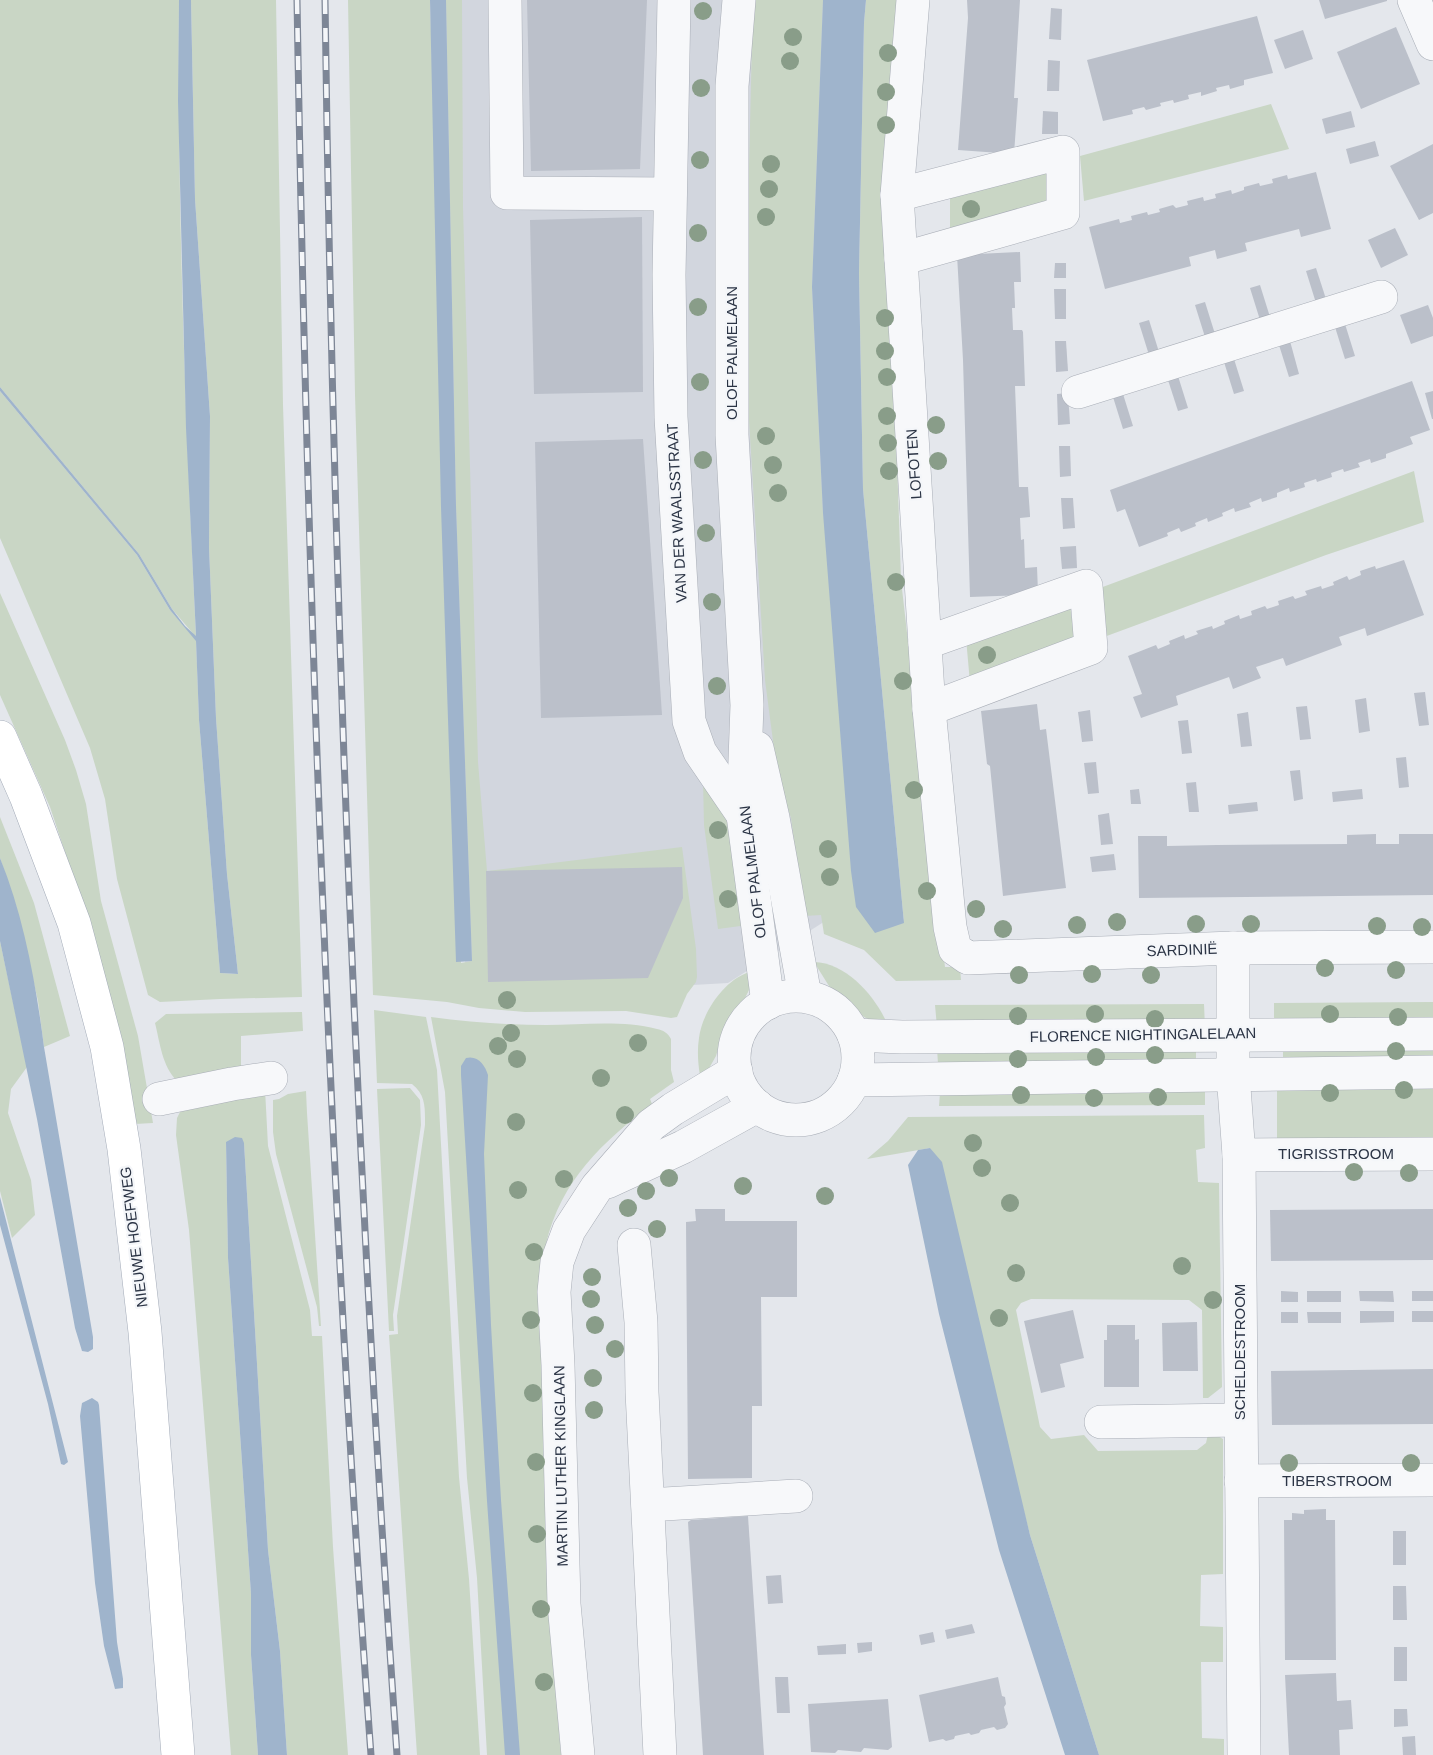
<svg xmlns="http://www.w3.org/2000/svg" width="1433" height="1755" viewBox="0 0 1433 1755" font-family="Helvetica,sans-serif">
<style>
.built{fill:#d2d6de}
.green{fill:#c9d6c5}
.water{fill:#9fb4cc}
.building{fill:#bbc0ca}
.lines{fill:none;stroke-linecap:round;stroke-linejoin:round}
.minor-casing{stroke:#a9aeb7;stroke-width:34}
.major-casing{stroke:#a3abb8;stroke-width:34}
.minor{stroke:#f7f8fa;stroke-width:33}
.major{stroke:#fff;stroke-width:33}
.rail-casing{stroke:#7d8696;stroke-width:7}
.rail{stroke:#f4f6f9;stroke-width:4.5;stroke-dasharray:14;stroke-linecap:butt}
.tree{fill:#899d89}
.labels{text-anchor:middle;stroke-width:4.5;stroke-linejoin:round;paint-order:stroke}
.street-label{font-size:15px;fill:#2b3445;stroke:#f4f6f9}
</style>
<rect width="100%" height="100%" fill="#e4e7ec"/>
<polygon class="built" points="442,0 843,0 841,911 728,983 466,998"/>
<g class="green">
<path d="M 0,0 L 179,0 C 177,212 186,425 196,637 L 172,609 L 139,554 L 0,387 Z"/>
<polygon points="191,0 276,0 283,405 302,997 220,999 160,1002 148,995 117,879 105,799 90,748 0,538 0,391 137,555 170,610 196,640 199,720 220,973 238,974 227,874 216,718 209,547 210,416 195,199"/>
<polygon points="348,0 430,0 461,963 472,961 456,506 446,0 462,0 463,207 478,762 487,871 682,847 696,949 697,977 696,982 687,994 677,1017 671,1018 626,1011 525,1012 479,1008 447,1002 373,995 355,395"/>
<polygon points="753,0 823,0 812,287 823,513 904,923 863,489 859,273 864,23 866,0 901,0 893,339 901,580 945,967 960,967 961,980 896,981 864,950 824,934 821,915 804,916 791,818 778,779 765,680 749,420 748,209"/>
<polygon points="1271,104 1289,149 1084,201 1080,156"/>
<polygon points="1048,169 1052,204 950,231 950,189"/>
<polygon points="1414,471 1424,522 1326,555 1104,637 1100,588"/>
<polygon points="0,593 65,740 76,770 86,804 101,901 138,1036 153,1123 135,1124 67,858 50,807 0,695"/>
<polygon points="1070,605 1075,642 970,683 966,638"/>
<polygon points="703,781 729,813 748,925 718,929 704,825"/>
<polygon points="0,817 34,903 70,1036 44,1047 38,1001 16,906 0,858"/>
<polygon points="0,941 27,1067 11,1089 8,1113 31,1180 35,1215 12,1238 0,1191"/>
<path d="M 814,962 C 846,963 873,994 886,1021 L 872,1021 L 864,1017 L 829,986 Z"/>
<path d="M 753,971 L 749,990 L 743,1002 L 726,1023 L 716,1056 L 704,1077 L 700,1076 C 698,1063 697,1051 699,1038 C 702,1012 726,977 753,971 Z"/>
<polygon points="1433,1002 1433,1024 1274,1025 1274,1003"/>
<polygon points="1204,1004 1205,1028 937,1027 935,1005"/>
<path d="M 374,1010 L 426,1017 L 437,1070 L 459,1477 L 469,1579 L 480,1755 L 417,1755 L 389,1335 L 398,1334 L 397,1316 L 425,1125 C 425,1108 426,1095 412,1084 L 377,1083 Z"/>
<path d="M 302,1012 L 303,1031 L 241,1036 L 241,1073 L 177,1081 C 162,1066 160,1043 155,1023 L 166,1014 Z"/>
<path d="M 431,1017 C 469,1022 507,1025 546,1025 C 582,1025 622,1020 657,1029 C 663,1030 668,1033 671,1039 L 671,1070 L 674,1082 L 650,1099 L 652,1104 C 603,1142 561,1180 546,1244 L 549,1603 L 561,1755 L 487,1755 L 477,1578 L 467,1478 L 445,1092 Z"/>
<polygon points="1433,1045 1433,1060 1283,1061 1283,1046"/>
<polygon points="937,1048 1196,1049 1196,1062 938,1064"/>
<polygon points="1433,1080 1433,1140 1277,1140 1277,1081"/>
<polygon points="1205,1084 1205,1105 939,1106 940,1093"/>
<polygon points="410,1088 420,1100 421,1125 393,1315 394,1331 389,1331 377,1089"/>
<polygon points="265,1089 268,1146 310,1310 312,1336 322,1336 333,1547 348,1755 287,1755 280,1651 268,1550 244,1143 226,1142 228,1258 251,1594 251,1655 258,1755 231,1755 189,1230 176,1135 177,1118 181,1110"/>
<polygon points="306,1091 307,1113 321,1326 319,1326 317,1307 276,1154 273,1132 273,1100 279,1099 288,1094"/>
<polygon points="1204,1115 1205,1148 1196,1150 1198,1182 1219,1183 1222,1387 1208,1398 1203,1398 1202,1310 1189,1300 1031,1299 1021,1303 1016,1310 1040,1427 1051,1439 1084,1435 1098,1451 1197,1450 1206,1443 1208,1434 1211,1432 1223,1439 1223,1574 1201,1575 1200,1626 1223,1627 1223,1662 1201,1662 1202,1738 1224,1739 1224,1755 1099,1755 1030,1535 930,1148 867,1159 888,1141 908,1117"/>
</g>
<g class="water">
<polygon points="179,0 191,0 195,199 210,416 209,547 216,718 227,874 238,974 220,973 199,720 196,641 170,610 137,555 0,391 0,387 139,554 172,609 185,626 196,636 186,428 178,101"/>
<polygon points="430,0 446,0 456,506 472,961 456,962 441,507"/>
<polygon points="823,0 866,0 864,23 859,273 863,489 904,923 875,933 856,907 851,871 823,513 812,287"/>
<path d="M 0,858 C 24,917 36,984 44,1047 L 93,1337 L 93,1349 L 88,1352 L 82,1351 L 75,1328 L 37,1119 L 0,941 Z"/>
<path d="M 466,1058 C 478,1055 485,1065 488,1075 L 484,1154 L 491,1325 L 501,1500 L 520,1755 L 505,1755 L 487,1501 L 461,1075 L 461,1066 Z"/>
<polygon points="235,1137 242,1138 244,1143 268,1550 280,1651 287,1755 258,1755 251,1655 251,1594 228,1258 226,1142"/>
<polygon points="930,1148 942,1162 1030,1535 1099,1755 1065,1755 999,1550 939,1314 908,1165 918,1150"/>
<polygon points="0,1197 68,1462 64,1465 61,1464 48,1404 0,1225"/>
<polygon points="92,1398 98,1402 99,1405 117,1642 123,1679 123,1688 115,1689 104,1646 95,1583 80,1416 82,1403"/>
</g>
<g class="building">
<polygon points="527,0 647,0 640,169 531,171"/>
<polygon points="967,0 1020,0 1014,98 1018,98 1014,154 958,150 968,18"/>
<polygon points="1319,0 1387,0 1387,1 1325,19"/>
<polygon points="1051,8 1062,9 1061,40 1049,39"/>
<polygon points="1257,16 1273,73 1244,80 1244,85 1230,89 1229,85 1216,88 1217,91 1201,96 1201,92 1188,95 1189,99 1174,103 1173,100 1160,103 1161,106 1146,110 1144,107 1132,110 1133,114 1103,121 1087,60"/>
<polygon points="1396,27 1420,84 1361,109 1337,52"/>
<polygon points="1303,30 1313,59 1285,69 1274,40"/>
<polygon points="1048,60 1060,61 1059,91 1047,91"/>
<polygon points="1043,111 1058,112 1058,134 1042,134"/>
<polygon points="1351,111 1355,127 1326,134 1322,119"/>
<polygon points="1375,141 1379,156 1350,164 1346,149"/>
<polygon points="1433,144 1433,213 1419,220 1390,166"/>
<polygon points="1316,172 1331,229 1301,237 1299,229 1245,243 1247,251 1217,259 1215,250 1189,257 1191,266 1105,289 1089,227 1119,219 1120,223 1132,220 1131,216 1147,212 1148,215 1160,212 1159,209 1173,205 1176,208 1188,205 1187,201 1203,197 1204,201 1216,198 1215,194 1231,190 1232,194 1244,190 1244,187 1259,183 1260,186 1273,183 1272,179 1287,175 1288,179"/>
<polygon points="642,217 643,392 534,394 530,220"/>
<polygon points="1395,228 1408,255 1381,268 1368,240"/>
<polygon points="1020,252 1021,282 1014,282 1015,306 1015,308 1012,308 1013,330 1022,330 1023,332 1025,386 1015,386 1017,437 1019,487 1028,487 1030,515 1030,517 1020,518 1021,540 1024,539 1025,568 1037,567 1038,592 1026,595 970,597 963,360 957,255"/>
<polygon points="1055,263 1066,263 1066,278 1054,278"/>
<polygon points="1316,268 1326,299 1316,303 1306,271"/>
<polygon points="1260,285 1270,317 1260,320 1250,288"/>
<polygon points="1054,289 1066,289 1066,319 1055,319"/>
<polygon points="1205,302 1215,334 1205,337 1195,305"/>
<polygon points="1428,305 1433,318 1433,336 1411,344 1400,315"/>
<polygon points="1149,320 1159,352 1149,355 1139,323"/>
<polygon points="1345,324 1355,356 1345,359 1335,327"/>
<polygon points="1055,341 1066,341 1068,371 1056,372"/>
<polygon points="1290,341 1299,374 1289,377 1279,345"/>
<polygon points="1234,359 1244,391 1234,394 1224,362"/>
<polygon points="1178,376 1188,408 1178,411 1168,380"/>
<polygon points="1412,381 1430,430 1410,437 1413,444 1386,454 1386,458 1371,463 1370,459 1358,463 1360,467 1344,472 1343,469 1331,473 1332,477 1317,482 1316,479 1304,483 1305,487 1290,492 1289,488 1277,493 1277,497 1262,502 1261,498 1249,503 1251,507 1235,512 1234,508 1222,513 1223,516 1208,522 1207,518 1195,523 1196,526 1181,532 1179,528 1167,533 1168,536 1139,547 1125,509 1117,512 1110,490"/>
<polygon points="1433,391 1433,419 1432,419 1425,393"/>
<polygon points="1068,393 1070,424 1058,425 1057,394"/>
<polygon points="1123,394 1133,426 1123,429 1113,397"/>
<polygon points="643,439 662,715 541,718 535,442"/>
<polygon points="1059,446 1070,446 1071,476 1060,477"/>
<polygon points="1061,498 1073,498 1075,528 1063,529"/>
<polygon points="1076,546 1077,568 1062,569 1060,547"/>
<polygon points="1404,560 1424,615 1367,636 1365,628 1339,637 1342,645 1286,666 1283,658 1256,667 1261,678 1233,689 1229,677 1176,696 1178,705 1141,718 1133,697 1142,694 1128,656 1156,645 1158,649 1170,644 1169,641 1184,635 1185,639 1198,634 1196,631 1212,626 1213,629 1225,624 1224,621 1239,615 1240,619 1252,615 1251,611 1265,606 1267,609 1279,605 1278,601 1293,596 1295,599 1307,595 1305,591 1321,586 1322,589 1334,585 1333,582 1347,576 1349,580 1361,575 1360,571 1375,566 1376,569"/>
<polygon points="1425,692 1429,725 1419,726 1414,693"/>
<polygon points="1366,698 1370,731 1359,733 1355,700"/>
<polygon points="1037,704 1040,730 1046,729 1066,888 1003,896 990,766 987,764 981,711"/>
<polygon points="1307,706 1311,739 1300,740 1296,707"/>
<polygon points="1090,710 1093,741 1082,742 1078,712"/>
<polygon points="1248,712 1252,746 1241,747 1237,714"/>
<polygon points="1188,720 1192,753 1182,754 1178,721"/>
<polygon points="1406,757 1409,787 1399,788 1396,758"/>
<polygon points="1096,762 1099,793 1088,794 1084,763"/>
<polygon points="1300,770 1303,799 1294,801 1290,771"/>
<polygon points="1196,782 1199,812 1189,812 1186,783"/>
<polygon points="1139,789 1141,804 1131,804 1130,790"/>
<polygon points="1362,789 1363,799 1333,802 1332,792"/>
<polygon points="1257,802 1258,811 1229,814 1228,805"/>
<polygon points="1109,813 1113,844 1101,845 1098,815"/>
<polygon points="1376,834 1376,844 1399,844 1399,834 1433,834 1433,895 1139,898 1138,836 1167,836 1167,846 1217,845 1347,844 1347,835"/>
<polygon points="1114,854 1116,870 1092,872 1090,857"/>
<polygon points="682,867 683,898 648,978 488,982 486,871"/>
<polygon points="695,1209 725,1209 725,1221 797,1221 797,1297 761,1297 762,1406 752,1406 752,1478 688,1479 686,1222 696,1221"/>
<polygon points="1433,1209 1433,1260 1271,1261 1270,1210"/>
<polygon points="1281,1291 1298,1292 1298,1302 1281,1302"/>
<rect x="1307" y="1291" width="34" height="11"/>
<polygon points="1359,1291 1393,1291 1394,1302 1360,1301"/>
<rect x="1412" y="1291" width="21" height="10"/>
<polygon points="1073,1310 1084,1358 1060,1364 1065,1387 1041,1393 1024,1321"/>
<polygon points="1360,1311 1394,1311 1394,1322 1360,1323"/>
<rect x="1412" y="1311" width="21" height="11"/>
<rect x="1281" y="1312" width="17" height="11"/>
<polygon points="1307,1312 1341,1312 1341,1323 1308,1323"/>
<polygon points="1197,1322 1198,1371 1163,1371 1162,1323"/>
<polygon points="1107,1325 1135,1325 1135,1340 1139,1339 1139,1387 1104,1387 1104,1340 1107,1340"/>
<polygon points="1433,1369 1433,1424 1272,1425 1271,1371"/>
<polygon points="1326,1509 1326,1520 1335,1520 1336,1660 1285,1660 1284,1520 1292,1520 1292,1513 1304,1514 1304,1510"/>
<polygon points="748,1516 764,1755 703,1755 688,1522 691,1520"/>
<rect x="1393" y="1531" width="13" height="34"/>
<polygon points="781,1575 783,1603 768,1604 766,1576"/>
<polygon points="1393,1586 1406,1586 1407,1620 1393,1620"/>
<polygon points="972,1624 975,1633 947,1639 945,1630"/>
<polygon points="933,1632 935,1642 921,1645 919,1635"/>
<polygon points="872,1642 872,1651 858,1653 857,1643"/>
<polygon points="846,1644 846,1654 818,1655 817,1646"/>
<rect x="1394" y="1647" width="13" height="34"/>
<polygon points="1336,1673 1337,1701 1351,1700 1353,1729 1339,1730 1340,1755 1289,1755 1285,1675"/>
<polygon points="775,1677 788,1677 790,1713 777,1713"/>
<polygon points="998,1677 1002,1696 1005,1697 1006,1704 1004,1707 1008,1724 1005,1728 997,1730 994,1727 981,1730 979,1733 971,1735 969,1733 955,1736 954,1739 946,1741 943,1739 929,1742 919,1695"/>
<polygon points="888,1699 892,1747 888,1750 864,1748 861,1752 838,1750 835,1753 811,1752 808,1704"/>
<polygon points="1394,1709 1407,1709 1408,1726 1394,1727"/>
<polygon points="1415,1736 1416,1755 1403,1755 1402,1737"/>
</g>
<g class="lines">
<defs>
<g id="minor">
<polyline points="505,0 507,193 670,194"/>
<polyline points="674,0 669,275 671,417 689,721 700,752 743,815"/>
<polyline points="739,0 732,86 732,435 747,705 743,815 768,1003"/>
<polyline points="913,0 897,195 929,709 950,927 955,949 968,958 1233,948 1433,947"/>
<polyline points="1414,0 1433,44"/>
<polyline points="897,195 1063,152 1063,213 901,259"/>
<polyline points="1078,392 1381,297"/>
<polyline points="925,643 1086,586 1091,648 929,709"/>
<polyline points="757,748 773,818 805,996"/>
<polyline points="1233,948 1233,1074 1239,1155 1244,1755"/>
<circle cx="796" cy="1058" r="62"/>
<polyline points="854,1035 902,1037 1433,1034"/>
<polyline points="854,1080 1433,1072"/>
<polyline points="159,1099 232,1084 271,1078"/>
<polyline points="1239,1155 1433,1154"/>
<polyline points="607,1182 683,1147 757,1106"/>
<polyline points="634,1245 641,1322 642,1392 660,1755"/>
<polyline points="1101,1422 1240,1420"/>
<polyline points="1241,1481 1433,1480"/>
<polyline points="648,1505 796,1496"/>
<polyline points="578,1755 564,1604 558,1365 554,1292 557,1262 569,1230 597,1187 651,1125 673,1109 736,1071"/>
</g>
<polyline id="major" points="0,737 26,796 74,923 107,1047 124,1149 145,1332 178,1755"/>
</defs>
<use href="#minor" class="minor-casing"/>
<use href="#major" class="major-casing"/>
<use href="#minor" class="minor"/>
<use href="#major" class="major"/>
<defs>
<g id="rail">
<path d="M 297,0 C 307,586 328,1171 371,1755"/>
<path d="M 325,0 C 333,586 356,1171 397,1755"/>
</g>
</defs>
<use href="#rail" class="rail-casing"/>
<use href="#rail" class="rail"/>
</g>
<g class="tree">
<circle cx="703" cy="11" r="9"/>
<circle cx="793" cy="37" r="9"/>
<circle cx="888" cy="53" r="9"/>
<circle cx="790" cy="61" r="9"/>
<circle cx="701" cy="88" r="9"/>
<circle cx="886" cy="92" r="9"/>
<circle cx="886" cy="125" r="9"/>
<circle cx="700" cy="160" r="9"/>
<circle cx="771" cy="164" r="9"/>
<circle cx="769" cy="189" r="9"/>
<circle cx="971" cy="209" r="9"/>
<circle cx="766" cy="217" r="9"/>
<circle cx="698" cy="233" r="9"/>
<circle cx="698" cy="307" r="9"/>
<circle cx="885" cy="318" r="9"/>
<circle cx="885" cy="351" r="9"/>
<circle cx="887" cy="377" r="9"/>
<circle cx="700" cy="382" r="9"/>
<circle cx="887" cy="416" r="9"/>
<circle cx="936" cy="425" r="9"/>
<circle cx="766" cy="436" r="9"/>
<circle cx="888" cy="443" r="9"/>
<circle cx="703" cy="460" r="9"/>
<circle cx="938" cy="461" r="9"/>
<circle cx="773" cy="465" r="9"/>
<circle cx="889" cy="471" r="9"/>
<circle cx="778" cy="493" r="9"/>
<circle cx="706" cy="533" r="9"/>
<circle cx="896" cy="582" r="9"/>
<circle cx="712" cy="602" r="9"/>
<circle cx="987" cy="655" r="9"/>
<circle cx="903" cy="681" r="9"/>
<circle cx="717" cy="686" r="9"/>
<circle cx="914" cy="790" r="9"/>
<circle cx="718" cy="830" r="9"/>
<circle cx="828" cy="849" r="9"/>
<circle cx="830" cy="877" r="9"/>
<circle cx="927" cy="891" r="9"/>
<circle cx="728" cy="899" r="9"/>
<circle cx="976" cy="909" r="9"/>
<circle cx="1117" cy="922" r="9"/>
<circle cx="1196" cy="924" r="9"/>
<circle cx="1251" cy="924" r="9"/>
<circle cx="1077" cy="925" r="9"/>
<circle cx="1377" cy="926" r="9"/>
<circle cx="1422" cy="927" r="9"/>
<circle cx="1003" cy="929" r="9"/>
<circle cx="1325" cy="968" r="9"/>
<circle cx="1396" cy="970" r="9"/>
<circle cx="1092" cy="974" r="9"/>
<circle cx="1019" cy="975" r="9"/>
<circle cx="1151" cy="975" r="9"/>
<circle cx="507" cy="1000" r="9"/>
<circle cx="1095" cy="1014" r="9"/>
<circle cx="1330" cy="1014" r="9"/>
<circle cx="1018" cy="1016" r="9"/>
<circle cx="1398" cy="1017" r="9"/>
<circle cx="1155" cy="1019" r="9"/>
<circle cx="511" cy="1033" r="9"/>
<circle cx="638" cy="1043" r="9"/>
<circle cx="498" cy="1046" r="9"/>
<circle cx="1396" cy="1051" r="9"/>
<circle cx="1155" cy="1055" r="9"/>
<circle cx="1096" cy="1057" r="9"/>
<circle cx="517" cy="1059" r="9"/>
<circle cx="1018" cy="1059" r="9"/>
<circle cx="601" cy="1078" r="9"/>
<circle cx="1404" cy="1090" r="9"/>
<circle cx="1330" cy="1093" r="9"/>
<circle cx="1021" cy="1095" r="9"/>
<circle cx="1158" cy="1097" r="9"/>
<circle cx="1094" cy="1098" r="9"/>
<circle cx="625" cy="1115" r="9"/>
<circle cx="516" cy="1122" r="9"/>
<circle cx="973" cy="1143" r="9"/>
<circle cx="982" cy="1168" r="9"/>
<circle cx="1354" cy="1172" r="9"/>
<circle cx="1409" cy="1173" r="9"/>
<circle cx="669" cy="1178" r="9"/>
<circle cx="564" cy="1179" r="9"/>
<circle cx="743" cy="1186" r="9"/>
<circle cx="518" cy="1190" r="9"/>
<circle cx="646" cy="1191" r="9"/>
<circle cx="825" cy="1196" r="9"/>
<circle cx="1010" cy="1203" r="9"/>
<circle cx="628" cy="1208" r="9"/>
<circle cx="657" cy="1229" r="9"/>
<circle cx="534" cy="1252" r="9"/>
<circle cx="1182" cy="1266" r="9"/>
<circle cx="1016" cy="1273" r="9"/>
<circle cx="592" cy="1277" r="9"/>
<circle cx="591" cy="1299" r="9"/>
<circle cx="1213" cy="1300" r="9"/>
<circle cx="999" cy="1318" r="9"/>
<circle cx="531" cy="1320" r="9"/>
<circle cx="595" cy="1325" r="9"/>
<circle cx="615" cy="1349" r="9"/>
<circle cx="593" cy="1378" r="9"/>
<circle cx="533" cy="1393" r="9"/>
<circle cx="594" cy="1410" r="9"/>
<circle cx="536" cy="1462" r="9"/>
<circle cx="1289" cy="1463" r="9"/>
<circle cx="1411" cy="1463" r="9"/>
<circle cx="537" cy="1534" r="9"/>
<circle cx="541" cy="1609" r="9"/>
<circle cx="544" cy="1682" r="9"/>
</g>
<g class="labels">
<g class="street-label">
<text transform="translate(732 353) rotate(-90)" y="5">OLOF PALMELAAN</text>
<text transform="translate(914 464) rotate(-94)" y="5">LOFOTEN</text>
<text transform="translate(677 513) rotate(-93)" y="5">VAN DER WAALSSTRAAT</text>
<text transform="translate(753 872) rotate(-97)" y="5">OLOF PALMELAAN</text>
<text transform="translate(1182 950) rotate(-2)" y="5">SARDINIË</text>
<text transform="translate(1143 1035) rotate(-1)" y="5">FLORENCE NIGHTINGALELAAN</text>
<text x="1336" y="1159">TIGRISSTROOM</text>
<text transform="translate(134 1237) rotate(-97)" y="5">NIEUWE HOEFWEG</text>
<text transform="translate(1240 1352) rotate(-90)" y="5">SCHELDESTROOM</text>
<text transform="translate(561 1466) rotate(-91)" y="5">MARTIN LUTHER KINGLAAN</text>
<text x="1337" y="1486">TIBERSTROOM</text>
</g>
</g>
</svg>
